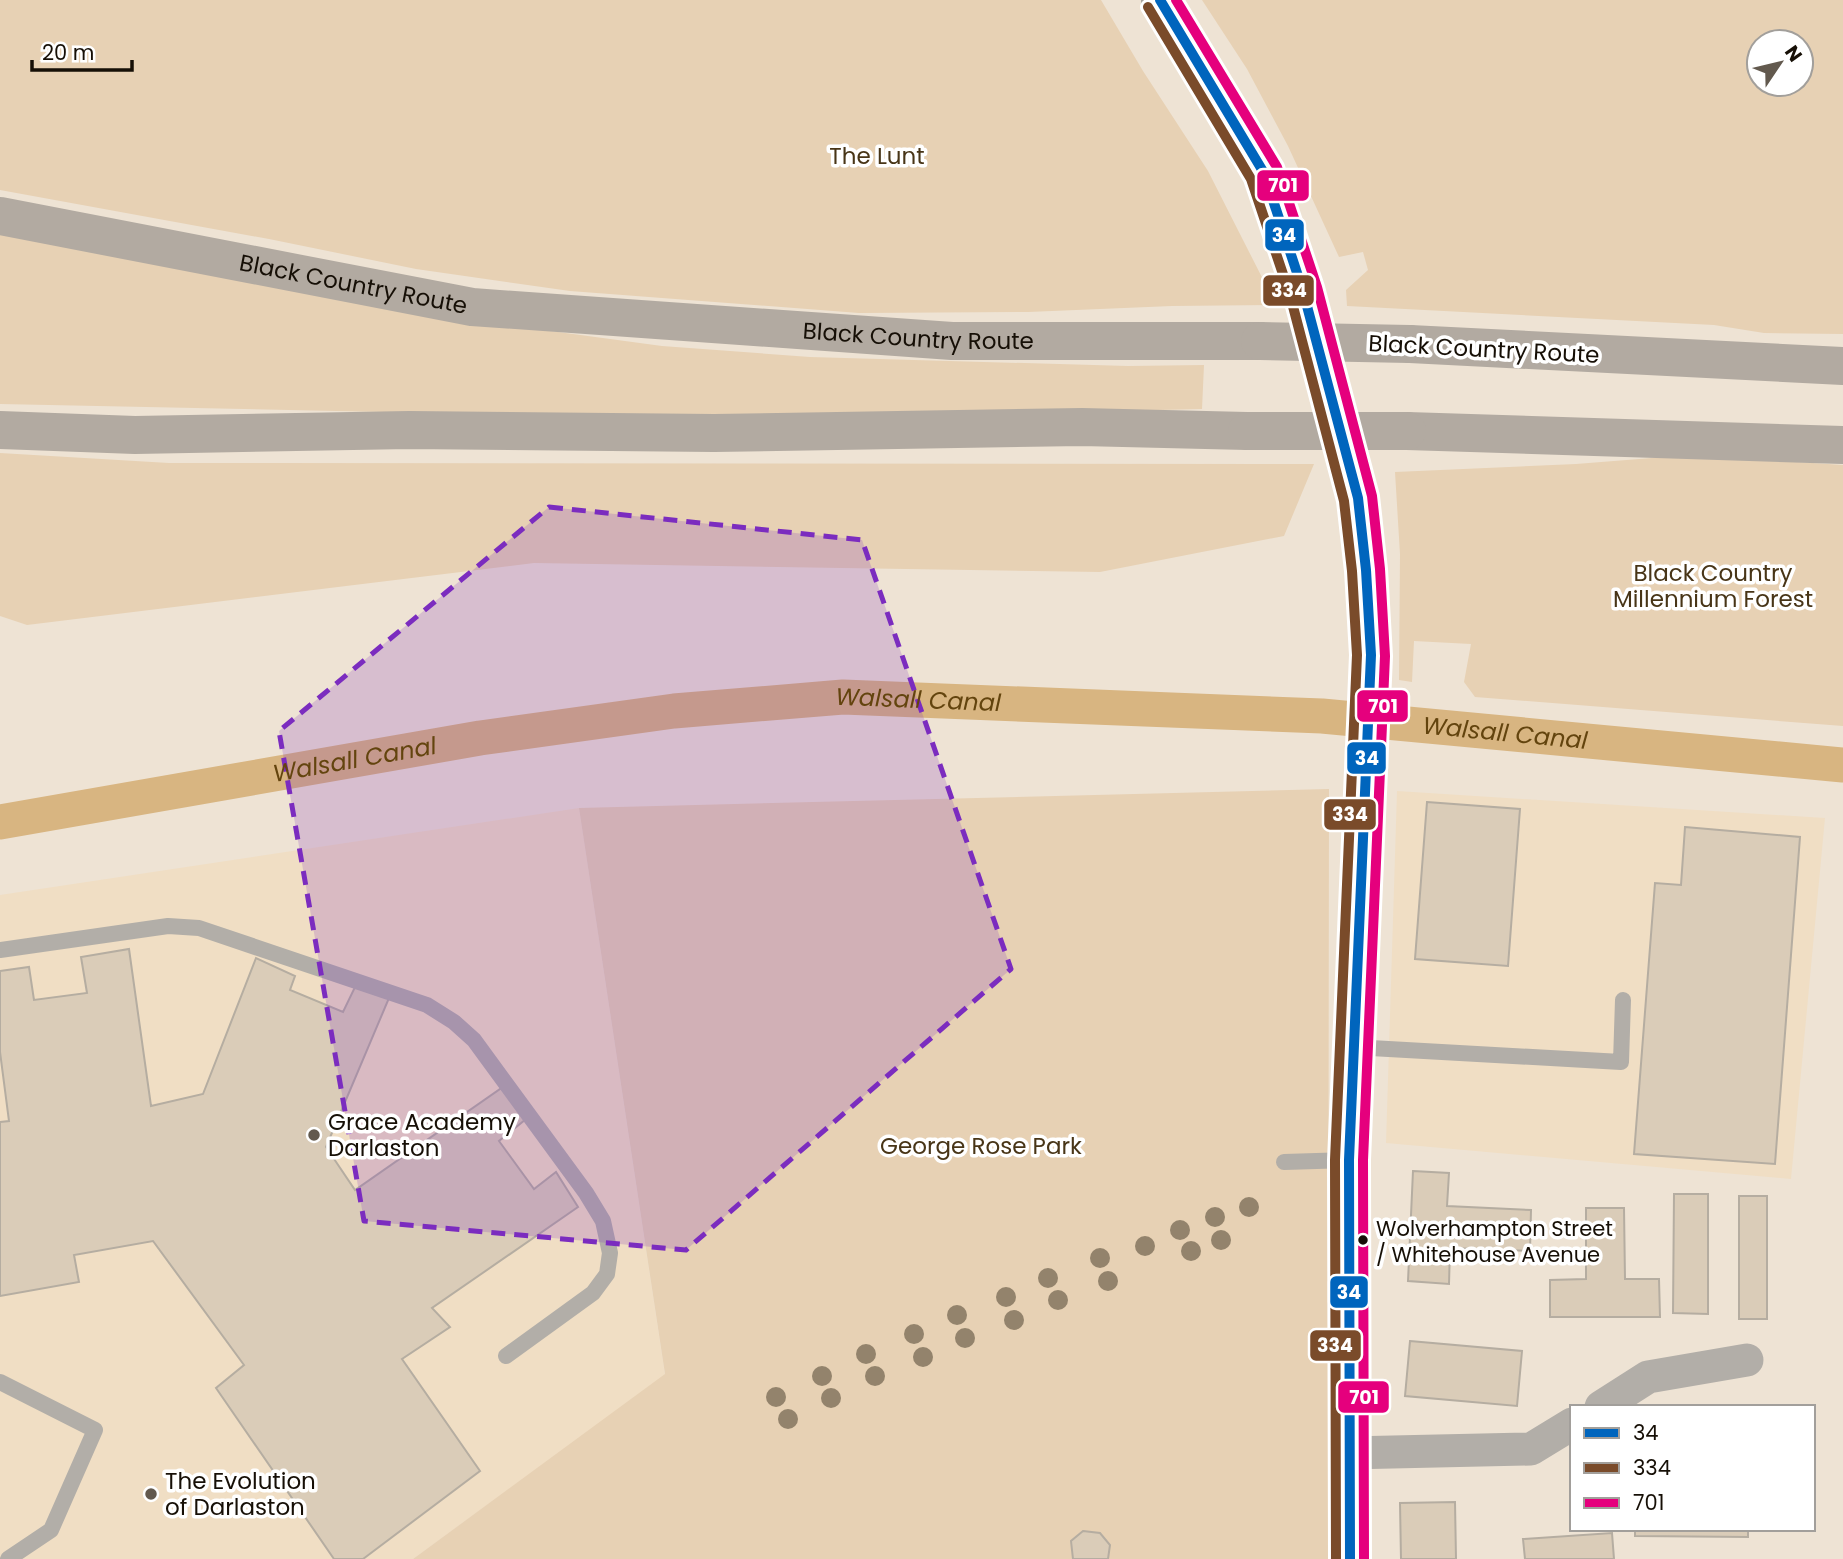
<svg xmlns="http://www.w3.org/2000/svg" width="1843" height="1559" viewBox="0 0 1843 1559" font-family="Poppins,sans-serif">
<style>
.built{fill:#f0dec4}
.green{fill:#e7d1b4;fill-rule:evenodd}
.lines{fill:none;stroke-linecap:round;stroke-linejoin:round}
.canal{stroke:#d8b581;stroke-width:35}
.building{fill:#daccb8;stroke:#b5ada1;stroke-width:2}
.lane{stroke:#b2aea8;stroke-width:16}
.street{stroke:#b2aea8;stroke-width:33}
.secondary{stroke:#a7a39d;stroke-width:38}
.highway{stroke:#b2aaa1;stroke-width:38}
.highway-bridge{stroke:#b2aaa1;stroke-width:38}
.bus-1-casing{stroke:#fff;stroke-width:16}
.bus-2-casing{stroke:#fff;stroke-width:16}
.bus-3-casing{stroke:#fff;stroke-width:16}
.bus-1{stroke:#0065bd;stroke-width:10}
.bus-2{stroke:#7a4b2a;stroke-width:10}
.bus-3{stroke:#e5007d;stroke-width:10}
.tree{fill:#93836c}
.marked{fill:#7b2cbf;fill-opacity:0.2;stroke:#7b2cbf;stroke-width:5;stroke-dasharray:14 9;stroke-linejoin:round}
.poi-dot{fill:#62594e;stroke:#fff;stroke-width:2.5}
.bus-dot{fill:#160f06;stroke:#fff;stroke-width:2.5}
.labels{text-anchor:middle;stroke-width:7;stroke-linejoin:round;paint-order:stroke}
.bus-label{font-size:21px;fill:#160f06;stroke:#fff;text-anchor:start}
.park-label{font-size:23px;fill:#483517;stroke:#fff}
.street-label{font-size:23px;fill:#160f06;stroke:#fff}
.poi-label{font-size:23px;fill:#160f06;stroke:#fff;text-anchor:start}
.water-label{font-size:24px;font-style:italic;fill:#63440e;stroke:#fff}
.line-badge{stroke:#fff;stroke-width:2.5}
.badge-label{font-size:19px;text-anchor:middle;font-weight:bold;fill:#fff}
</style>
<rect width="100%" height="100%" fill="#eee3d4"/>
<g class="built">
<polygon points="1397,791 1825,818 1791,1179 1386,1143"/>
<polygon points="579,808 665,1375 413,1559 0,1559 0,895"/>
</g>
<g class="green">
<polygon points="0,0 1101,0 1143,71 1208,171 1276,305 1172,306 1028,312 859,313 570,291 416,269 269,239 0,190"/>
<path d="M 1202,0 L 1843,0 L 1843,334 L 1764,333 L 1714,325 L 1347,306 L 1346,290 L 1368,270 L 1363,252 L 1339,257 L 1288,146 L 1247,69 ZM 1759,42 L 1801,42 L 1801,84 L 1759,84 Z"/>
<polygon points="0,231 492,323 662,346 810,357 1128,366 1204,365 1202,409 848,417 431,413 0,404"/>
<polygon points="0,453 169,463 1314,464 1284,536 1100,572 534,563 27,625 0,616"/>
<polygon points="1690,455 1843,465 1843,726 1475,697 1464,682 1471,644 1414,641 1412,682 1399,680 1400,554 1395,472 1576,464"/>
<polygon points="1329,789 1328,1559 413,1559 665,1374 579,808"/>
</g>
<g class="lines">
<path class="canal" id="s1" d="M 0,822 L 480,738 L 674,711 L 843,697 L 1322,716 L 1843,765"/>
</g>
<g class="building">
<polygon points="1427,802 1520,809 1508,966 1415,959"/>
<polygon points="1685,827 1800,837 1775,1164 1634,1154 1655,883 1681,885"/>
<polygon points="129,949 151,1106 203,1094 256,958 295,976 290,990 343,1012 356,985 389,998 326,1147 355,1190 503,1087 526,1119 499,1141 534,1189 556,1172 578,1207 432,1308 450,1327 402,1359 480,1471 363,1559 334,1559 216,1388 244,1365 153,1241 74,1255 79,1282 0,1296 0,1122 9,1121 0,1052 0,971 29,967 34,1000 87,993 81,957"/>
<polygon points="1413,1171 1449,1173 1447,1206 1531,1210 1530,1251 1450,1248 1449,1284 1408,1281"/>
<polygon points="1674,1194 1708,1194 1708,1314 1673,1313"/>
<rect x="1739" y="1196" width="28" height="123"/>
<polygon points="1586,1208 1624,1208 1625,1279 1659,1279 1660,1317 1550,1317 1550,1280 1586,1279"/>
<polygon points="1410,1341 1522,1351 1517,1406 1405,1396"/>
<polygon points="1455,1502 1456,1559 1401,1559 1400,1503"/>
<polygon points="1635,1529 1748,1529 1748,1537 1635,1536"/>
<polygon points="1083,1531 1100,1533 1110,1545 1108,1559 1073,1559 1071,1541"/>
<polygon points="1612,1533 1614,1559 1525,1559 1523,1539"/>
</g>
<g class="lines">
<g class="lane">
<polyline points="0,950 168,926 199,928 427,1005 454,1022 474,1040 586,1193 603,1221 610,1253 607,1274 593,1293 506,1356"/>
<polyline points="1353,1047 1621,1062 1623,1000"/>
<polyline points="1284,1162 1349,1160"/>
<polyline points="0,1382 95,1430 51,1530 8,1559"/>
</g>
<g class="street">
<polyline points="1601,1407 1648,1377 1747,1360"/>
<polyline points="1348,1453 1531,1449 1572,1424"/>
</g>
<polyline class="secondary" points="1160,0 1264,173 1303,291 1358,498 1366,570 1371,655 1349,1160 1348,1453 1350,1559"/>
<g class="highway">
<path id="s2" d="M 0,216 L 472,307 L 952,341 L 1260,341"/>
<polyline points="1410,344 1843,366"/>
<polyline points="0,430 135,435 409,430 714,433 1082,427 1247,431"/>
<polyline points="1407,431 1843,445"/>
</g>
<g class="highway-bridge">
<polyline points="1260,341 1410,344"/>
<polyline points="1247,431 1407,431"/>
</g>
<defs>
<polyline id="bus-1" points="1160,0 1264,173 1303,291 1358,498 1366,570 1371,655 1349,1160 1350,1559"/>
<polyline id="bus-2" points="1148,7 1251,179 1290,295 1344,501 1352,571 1357,655 1335,1160 1336,1559"/>
<polyline id="bus-3" points="1176,0 1277,167 1317,287 1372,496 1380,569 1385,656 1363,1160 1364,1559"/>
</defs>
<use href="#bus-1" class="bus-1-casing"/>
<use href="#bus-2" class="bus-2-casing"/>
<use href="#bus-3" class="bus-3-casing"/>
<use href="#bus-1" class="bus-1"/>
<use href="#bus-2" class="bus-2"/>
<use href="#bus-3" class="bus-3"/>
</g>
<g class="tree">
<circle cx="1249" cy="1207" r="10"/>
<circle cx="1215" cy="1217" r="10"/>
<circle cx="1180" cy="1230" r="10"/>
<circle cx="1221" cy="1240" r="10"/>
<circle cx="1145" cy="1246" r="10"/>
<circle cx="1191" cy="1251" r="10"/>
<circle cx="1100" cy="1258" r="10"/>
<circle cx="1048" cy="1278" r="10"/>
<circle cx="1108" cy="1281" r="10"/>
<circle cx="1006" cy="1297" r="10"/>
<circle cx="1058" cy="1300" r="10"/>
<circle cx="957" cy="1315" r="10"/>
<circle cx="1014" cy="1320" r="10"/>
<circle cx="914" cy="1334" r="10"/>
<circle cx="965" cy="1338" r="10"/>
<circle cx="866" cy="1354" r="10"/>
<circle cx="923" cy="1357" r="10"/>
<circle cx="822" cy="1376" r="10"/>
<circle cx="875" cy="1376" r="10"/>
<circle cx="776" cy="1397" r="10"/>
<circle cx="831" cy="1398" r="10"/>
<circle cx="788" cy="1419" r="10"/>
</g>
<path class="marked" d="M 549,507 L 862,540 L 1011,969 L 686,1250 L 364,1221 L 279,731 Z"/>
<g class="poi-dot">
<circle cx="314" cy="1135" r="7"/>
<circle cx="151" cy="1494" r="7"/>
</g>
<circle class="bus-dot" cx="1363" cy="1240" r="6"/>
<g class="labels">
<g class="bus-label">
<text x="1376" y="1236">Wolverhampton Street<tspan x="1376" dy="26">/ Whitehouse Avenue</tspan></text>
</g>
<g class="park-label">
<text x="877" y="164">The Lunt</text>
<text x="1713" y="581">Black Country<tspan x="1713" dy="26">Millennium Forest</tspan></text>
<text x="981" y="1154">George Rose Park</text>
</g>
<g class="street-label">
<text dy="8" stroke="none"><textPath href="#s2" startOffset="360">Black Country Route</textPath></text>
<text dy="8" stroke="none"><textPath href="#s2" startOffset="928">Black Country Route</textPath></text>
<text transform="translate(1484 349) rotate(3)" y="8">Black Country Route</text>
</g>
<g class="poi-label">
<text x="328" y="1130">Grace Academy<tspan x="328" dy="26">Darlaston</tspan></text>
<text x="165" y="1489">The Evolution<tspan x="165" dy="26">of Darlaston</tspan></text>
</g>
<g class="water-label">
<text dy="8" stroke="none"><textPath href="#s1" startOffset="928">Walsall Canal</textPath></text>
<text dy="8" stroke="none"><textPath href="#s1" startOffset="1516">Walsall Canal</textPath></text>
<text dy="8" stroke="none"><textPath href="#s1" startOffset="360">Walsall Canal</textPath></text>
</g>
</g>
<g class="line-badge">
<rect x="1256" y="169" width="54" height="33" rx="7" fill="#e5007d"/>
<rect x="1264" y="218" width="41" height="34" rx="7" fill="#0065bd"/>
<rect x="1262" y="274" width="53" height="33" rx="7" fill="#7a4b2a"/>
<rect x="1356" y="689" width="53" height="34" rx="7" fill="#e5007d"/>
<rect x="1346" y="741" width="41" height="34" rx="7" fill="#0065bd"/>
<rect x="1323" y="798" width="54" height="33" rx="7" fill="#7a4b2a"/>
<rect x="1329" y="1275" width="40" height="34" rx="7" fill="#0065bd"/>
<rect x="1309" y="1329" width="53" height="33" rx="7" fill="#7a4b2a"/>
<rect x="1337" y="1380" width="53" height="34" rx="7" fill="#e5007d"/>
</g>
<g class="badge-label">
<text x="1283" y="192">701</text>
<text x="1284" y="242">34</text>
<text x="1289" y="297">334</text>
<text x="1383" y="713">701</text>
<text x="1367" y="765">34</text>
<text x="1350" y="821">334</text>
<text x="1349" y="1299">34</text>
<text x="1335" y="1352">334</text>
<text x="1364" y="1404">701</text>
</g>
<rect x="1570" y="1405" width="245" height="126" fill="#ffffff" stroke="#a29f9b" stroke-width="2"/>
<rect x="1584" y="1428" width="35" height="10" fill="#0065bd" stroke="#a29f9b" stroke-width="2"/>
<text x="1633" y="1440" font-size="21" fill="#160f06">34</text>
<rect x="1584" y="1463" width="35" height="10" fill="#7a4b2a" stroke="#a29f9b" stroke-width="2"/>
<text x="1633" y="1475" font-size="21" fill="#160f06">334</text>
<rect x="1584" y="1498" width="35" height="10" fill="#e5007d" stroke="#a29f9b" stroke-width="2"/>
<text x="1633" y="1510" font-size="21" fill="#160f06">701</text>
<g transform="translate(1780 63) rotate(55)"><circle r="33" fill="#ffffff" stroke="#a29f9b" stroke-width="2"/>
<path d="M0-5L12 26L0 18L-12 26Z" fill="#62594e"/>
<text y="-10" font-size="19" font-weight="bold" text-anchor="middle" fill="#160f06">N</text>
</g>
<path d="M32 60v10h100v-10" fill="none" stroke="#160f06" stroke-width="3.5"/>
<text x="42" y="60" font-size="21" fill="#160f06" stroke="#ffffff" stroke-width="5" paint-order="stroke">20 m</text>
</svg>
